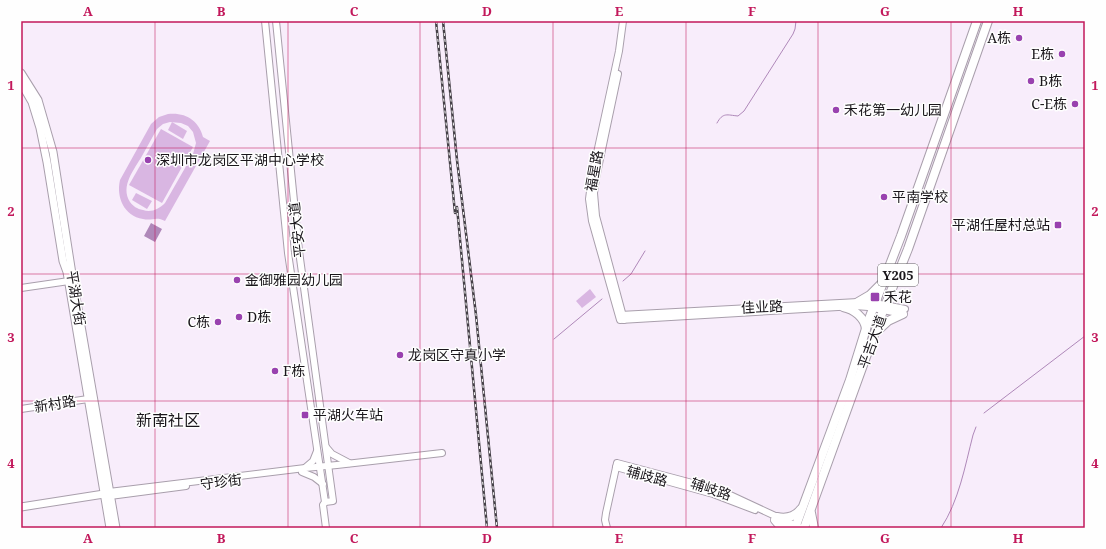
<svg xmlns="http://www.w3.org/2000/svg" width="1106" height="549" viewBox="0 0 1106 549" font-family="'Noto Serif','Noto Sans SC',serif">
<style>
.green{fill:#d9b6e2;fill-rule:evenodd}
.water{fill:#af88b9}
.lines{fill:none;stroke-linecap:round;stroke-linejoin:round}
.stream{stroke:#af88b9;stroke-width:1}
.tertiary-casing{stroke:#a99fac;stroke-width:8}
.secondary-casing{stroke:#a99fac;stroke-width:9}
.primary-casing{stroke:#a99fac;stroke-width:10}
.tertiary{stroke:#fff;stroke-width:6}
.secondary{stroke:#fff;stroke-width:7}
.primary{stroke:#fff;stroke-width:8}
.rail-casing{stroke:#443f46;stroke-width:2.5}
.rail{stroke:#fefefe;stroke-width:1;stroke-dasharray:3;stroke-linecap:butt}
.grid{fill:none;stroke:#c2185b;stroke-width:1;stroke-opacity:0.55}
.poi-dot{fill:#9942af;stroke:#fefefe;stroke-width:1.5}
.labels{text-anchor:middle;stroke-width:3;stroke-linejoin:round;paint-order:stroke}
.shield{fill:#fefefe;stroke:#5e5c5f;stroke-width:1}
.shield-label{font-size:13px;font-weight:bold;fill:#1a161b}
.poi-label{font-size:14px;fill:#1a161b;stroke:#fefefe;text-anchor:start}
.street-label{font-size:14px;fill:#1a161b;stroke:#fefefe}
.quarter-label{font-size:16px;fill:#1a161b;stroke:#fefefe}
.neatline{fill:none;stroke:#c2185b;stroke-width:1.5}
.grid-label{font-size:13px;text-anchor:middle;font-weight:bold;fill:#c2185b}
</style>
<rect width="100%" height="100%" fill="#f8edfb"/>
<g class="green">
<path d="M 168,114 C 186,112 199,121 203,137 L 210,141 L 165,221 C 156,216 153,221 143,219 C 124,216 116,197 120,180 L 151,124 L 159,117 ZM 170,122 L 181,123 L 188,126 L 193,132 L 196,143 L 193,154 L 165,203 C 159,209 151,213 143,210 C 137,209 133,206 130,202 C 120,186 134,170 142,156 C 147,147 152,138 157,129 L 163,124 Z"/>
<polygon points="172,122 187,131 183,139 168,130"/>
<polygon points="161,129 193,147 162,203 129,185"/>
<polygon points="136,193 152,201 147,209 132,200"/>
<polygon points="590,289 596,297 582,308 576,301"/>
</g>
<polygon class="water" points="151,223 162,229 155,242 144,236"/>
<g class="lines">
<g class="stream">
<path d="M 717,123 C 723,112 727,115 738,116 L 744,111 L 793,34 L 795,29 L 796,21"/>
<polyline points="623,281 631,274 645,251"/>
<polyline points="554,339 602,299"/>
<polyline points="984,413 1085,336"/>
<path d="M 941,528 C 959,501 965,466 973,435 L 976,427"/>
</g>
<defs>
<g id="tertiary">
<polyline points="265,21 288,253 325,502 323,505 326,528"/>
<polyline points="276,21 299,251 333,501 325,502"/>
<polyline points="623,21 619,51 592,176 589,199 592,221 620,320 855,306 868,307 903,314"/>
<polyline points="618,74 596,178 594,193 596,216 624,320"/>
<polyline points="21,288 69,281 72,284"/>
<polyline points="620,315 858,302 870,302 905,309"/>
<polyline points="21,409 88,399"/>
<polyline points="326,447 332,454 349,463"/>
<polyline points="306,467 313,461 317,451"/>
<polyline points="616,467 713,494 755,510"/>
<polyline points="302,472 314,477 323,484"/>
<polyline points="106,493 109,492 305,468 337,465 442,453"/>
<polyline points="106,495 110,496 186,486"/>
<polyline points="778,522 790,528"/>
<polyline points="607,528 605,520 606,513 617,463 696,484 730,495 799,527"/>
</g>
<g id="secondary">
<polyline points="21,73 38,100 53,152 72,274 116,528"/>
<polyline points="21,83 32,102 40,128 47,162 63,261 67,272 110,528"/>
<polyline points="21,507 104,494"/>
</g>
<g id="primary">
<polyline points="858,302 870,295 881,284"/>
<path d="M 843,307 C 854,309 865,318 866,329"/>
<polyline points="877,331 888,321 903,314"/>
<polyline points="811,513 814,528"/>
<path d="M 777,517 C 787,519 795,517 801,509"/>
<polyline points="775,520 782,528"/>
<polyline points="795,528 850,380 869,319 901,236 977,21"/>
<polyline points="804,528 879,321 908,249 988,21"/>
</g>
</defs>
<use href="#tertiary" class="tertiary-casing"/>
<use href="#secondary" class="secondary-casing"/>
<use href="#primary" class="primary-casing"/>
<use href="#tertiary" class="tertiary"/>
<use href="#secondary" class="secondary"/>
<use href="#primary" class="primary"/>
<defs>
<g id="rail">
<polyline points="436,21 455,213"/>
<polyline points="443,21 457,160 476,315 497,528"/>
<polyline points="457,207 487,528"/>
</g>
</defs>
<use href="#rail" class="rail-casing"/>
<use href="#rail" class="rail"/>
</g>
<path class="grid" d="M 155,21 L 155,528M 288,21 L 288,528M 420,21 L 420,528M 553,21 L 553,528M 686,21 L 686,528M 818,21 L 818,528M 951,21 L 951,528M 21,148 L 1085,148M 21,274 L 1085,274M 21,401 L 1085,401"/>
<g class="poi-dot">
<circle cx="1019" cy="38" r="4"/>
<circle cx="1062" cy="54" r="4"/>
<circle cx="1031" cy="81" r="4"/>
<circle cx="1075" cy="104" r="4"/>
<circle cx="836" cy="110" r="4"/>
<circle cx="148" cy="160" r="4"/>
<circle cx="884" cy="197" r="4"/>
<rect x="1054" y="221" width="8" height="8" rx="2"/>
<circle cx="237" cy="280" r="4"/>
<rect x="870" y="292" width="10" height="10" rx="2"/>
<circle cx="239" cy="317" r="4"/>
<circle cx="218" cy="322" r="4"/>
<circle cx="400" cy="355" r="4"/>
<circle cx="275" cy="371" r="4"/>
<rect x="301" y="411" width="8" height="8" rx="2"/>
</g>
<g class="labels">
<rect class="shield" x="878" y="264" width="40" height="22" rx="3"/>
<g class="shield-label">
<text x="898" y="280">Y205</text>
</g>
<g class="poi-label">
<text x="1011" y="43" text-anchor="end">A栋</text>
<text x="1054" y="59" text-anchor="end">E栋</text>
<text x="1039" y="86">B栋</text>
<text x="1067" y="109" text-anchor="end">C-E栋</text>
<text x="844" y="115">禾花第一幼儿园</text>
<text x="156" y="165">深圳市龙岗区平湖中心学校</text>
<text x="892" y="202">平南学校</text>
<text x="1050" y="230" text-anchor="end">平湖任屋村总站</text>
<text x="245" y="285">金御雅园幼儿园</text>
<text x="884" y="302">禾花</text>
<text x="247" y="322">D栋</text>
<text x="210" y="327" text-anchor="end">C栋</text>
<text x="408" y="360">龙岗区守真小学</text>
<text x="283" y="376">F栋</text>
<text x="313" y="420">平湖火车站</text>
</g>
<g class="street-label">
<text transform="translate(594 171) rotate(-80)" y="5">福星路</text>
<text transform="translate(297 230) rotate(-96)" y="5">平安大道</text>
<text transform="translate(76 298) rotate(81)" y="5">平湖大街</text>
<text transform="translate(762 307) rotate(-3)" y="5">佳业路</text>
<text transform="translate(872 342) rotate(-70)" y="5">平吉大道</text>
<text transform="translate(55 404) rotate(-9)" y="5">新村路</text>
<text transform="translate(647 476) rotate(15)" y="5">辅歧路</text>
<text transform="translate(221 482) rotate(-7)" y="5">守珍街</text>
<text transform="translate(711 489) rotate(18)" y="5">辅岐路</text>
</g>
<g class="quarter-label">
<text x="168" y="426">新南社区</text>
</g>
</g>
<rect width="1106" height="549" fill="none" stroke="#fefefe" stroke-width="44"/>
<rect x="22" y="22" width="1062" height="505" class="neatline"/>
<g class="grid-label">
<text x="88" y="16">A</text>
<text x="221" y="16">B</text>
<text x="354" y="16">C</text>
<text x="487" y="16">D</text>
<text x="619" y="16">E</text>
<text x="752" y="16">F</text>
<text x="885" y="16">G</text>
<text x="1018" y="16">H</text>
<text x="11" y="90">1</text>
<text x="1095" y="90">1</text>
<text x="11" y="216">2</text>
<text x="1095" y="216">2</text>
<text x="11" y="342">3</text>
<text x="1095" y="342">3</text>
<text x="11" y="468">4</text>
<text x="1095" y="468">4</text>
<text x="88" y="543">A</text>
<text x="221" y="543">B</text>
<text x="354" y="543">C</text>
<text x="487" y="543">D</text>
<text x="619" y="543">E</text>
<text x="752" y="543">F</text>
<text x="885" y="543">G</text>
<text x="1018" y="543">H</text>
</g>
</svg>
